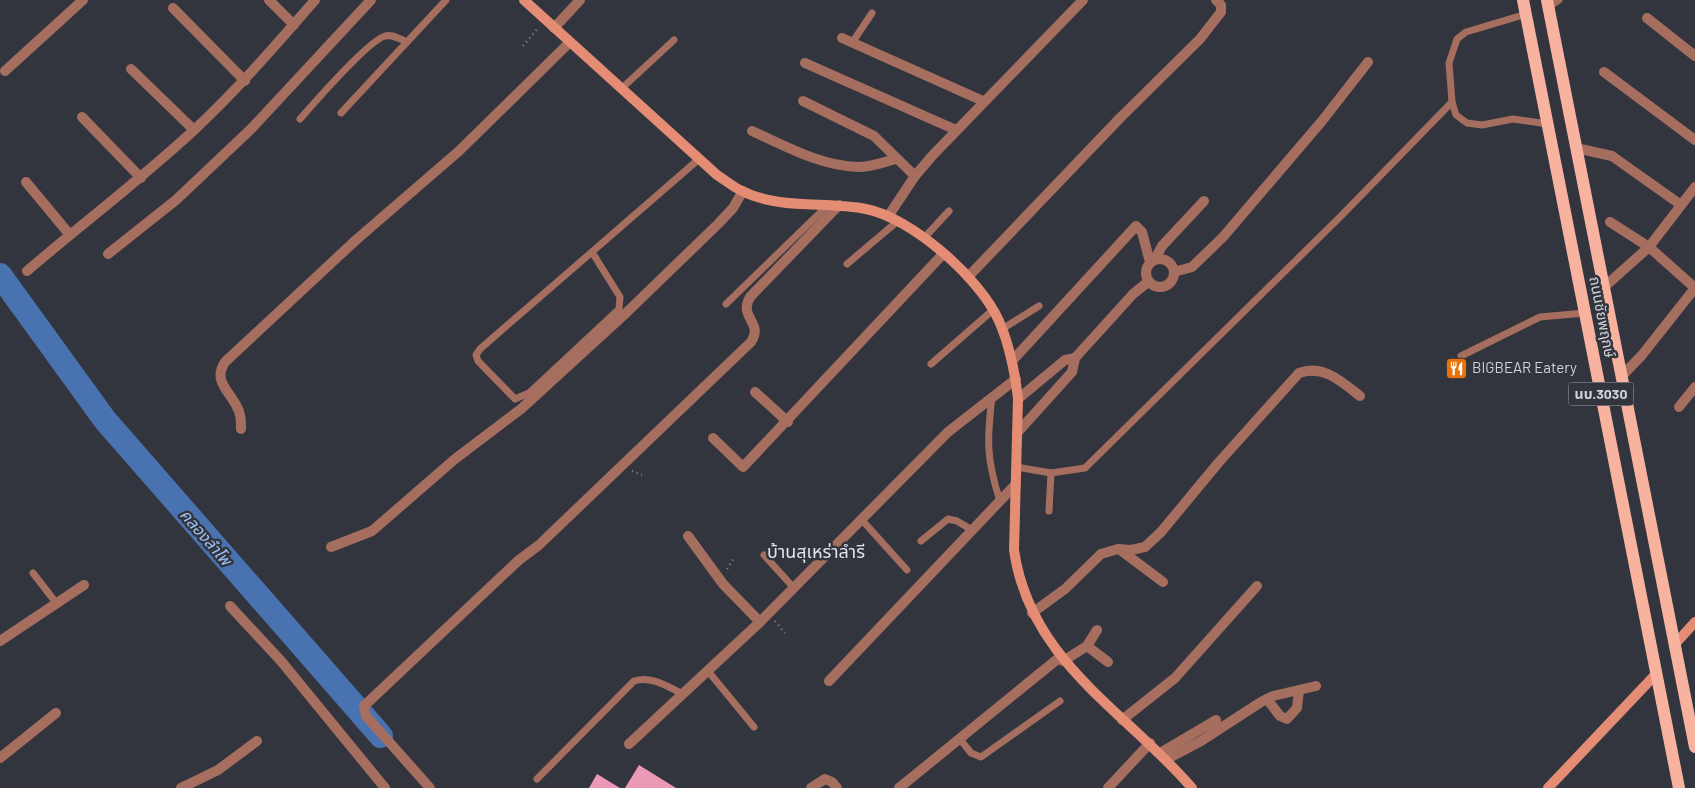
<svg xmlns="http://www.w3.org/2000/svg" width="1695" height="788" viewBox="0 0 1695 788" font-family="Barlow,'Noto Sans Thai',sans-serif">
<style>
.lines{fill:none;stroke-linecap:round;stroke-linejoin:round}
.river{stroke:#4973b0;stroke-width:24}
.building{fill:#ec98b7}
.path{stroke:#86888f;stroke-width:2.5;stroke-dasharray:1 4;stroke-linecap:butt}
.lane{stroke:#a66e5f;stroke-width:7}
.street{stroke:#a66e5f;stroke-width:10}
.secondary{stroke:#e48c74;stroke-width:10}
.primary{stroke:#f8b3a0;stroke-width:12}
.labels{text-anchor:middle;stroke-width:5;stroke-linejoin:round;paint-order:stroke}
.shield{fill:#33353e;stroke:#a1a3a9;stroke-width:1}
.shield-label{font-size:14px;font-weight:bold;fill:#d0d2d7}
.street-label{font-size:15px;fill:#d0d2d7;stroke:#33353e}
.poi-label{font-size:15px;fill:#d0d2d7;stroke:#33353e;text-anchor:start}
.water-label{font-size:16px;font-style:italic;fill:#a1c3f7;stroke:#33353e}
.quarter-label{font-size:18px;fill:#e0e4ef;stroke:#33353e}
</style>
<rect width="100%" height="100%" fill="#33353e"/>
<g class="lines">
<polyline class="river" points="0,275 105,420 381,736"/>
</g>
<g class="building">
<polygon points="639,765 676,788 625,788"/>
<polygon points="597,774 620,788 589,788"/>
</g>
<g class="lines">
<g class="path">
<polyline points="523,46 538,28"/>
<polyline points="632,471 642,475"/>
<polyline points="727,569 734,558"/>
<polyline points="775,621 785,633"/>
</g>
<g class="lane">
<polyline points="1548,7 1559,0"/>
<polyline points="1526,14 1466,32 1457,39 1449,63 1452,102 1456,115 1467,123 1482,125 1513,119 1548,124"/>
<polyline points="852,43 872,13"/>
<polyline points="621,89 674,40"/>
<polyline points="341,113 446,0"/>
<path d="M 300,119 C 314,103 368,41 385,36 C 393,34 400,39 407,42"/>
<polyline points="924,238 949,211"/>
<polyline points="592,252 620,297 619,309 529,393 515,399 478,361 476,355 480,349 699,159"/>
<polyline points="847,264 899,220"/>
<polyline points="726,304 829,204"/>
<polyline points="1002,329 1039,306"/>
<polyline points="1461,356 1540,317 1585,313"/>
<polyline points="931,364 993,310"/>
<path d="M 992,396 C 987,440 986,458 1000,501"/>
<polyline points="1016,467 1051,473 1085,468 1342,215 1452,102"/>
<polyline points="1049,511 1051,473"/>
<polyline points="861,519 907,570"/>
<polyline points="921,541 948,519 957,521 972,530"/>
<polyline points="764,555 794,588"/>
<polyline points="33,573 57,604"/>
<polyline points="708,671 754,727"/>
<polyline points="959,738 971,753 981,757 1060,701"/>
<path d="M 537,779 L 634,681 C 651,675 668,687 683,694"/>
</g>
<g class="street">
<polyline points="269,0 294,25"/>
<polyline points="173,8 245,81"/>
<polyline points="1647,18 1695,56"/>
<polyline points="554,28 580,0"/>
<polyline points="842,38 983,101"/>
<polyline points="805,63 956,130"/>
<polyline points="131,69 194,130"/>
<polyline points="5,71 83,0"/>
<polyline points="1604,72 1695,140"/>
<polyline points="803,101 874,136 915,176"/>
<polyline points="82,117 141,178"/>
<path d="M 752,131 C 785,146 821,166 858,167 C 871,167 884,162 896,159"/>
<polyline points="1576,148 1612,156 1681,205"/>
<polyline points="26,182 70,235"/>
<polyline points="889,215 915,176 932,156 1083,0"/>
<polyline points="1610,222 1649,247 1695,288"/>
<polyline points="108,254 176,200 251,129 371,0"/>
<circle cx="1160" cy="273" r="14"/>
<polyline points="1155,259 1162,246 1204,201"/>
<path d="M 27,271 C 82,224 140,180 193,131 C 237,90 276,45 315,0"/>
<polyline points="1174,272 1192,267 1223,237 1322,121 1368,62"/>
<polyline points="968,277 1120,118 1200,39 1221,12 1221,5 1216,0"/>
<polyline points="1603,288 1649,247 1695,187"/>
<polyline points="1075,358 1133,294 1148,282"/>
<polyline points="1012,361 1136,226 1142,232 1150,262"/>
<polyline points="1621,377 1642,355 1695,288"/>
<polyline points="755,392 788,422"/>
<polyline points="1679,407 1695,387"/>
<path d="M 241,429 C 241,421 241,413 236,405 C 228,390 213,380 225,362 L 356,240 L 459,151 L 569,43"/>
<polyline points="1017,433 1072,372 1075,358 1065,360 1018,399"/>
<polyline points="713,438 743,467 943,254"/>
<polyline points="688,536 723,584 760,622"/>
<polyline points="331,547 372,531 455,459 521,409 626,313 718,224 733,208 743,191"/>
<polyline points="1119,549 1163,582"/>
<polyline points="230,606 281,661 385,788"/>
<path d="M 1032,613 L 1065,589 L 1101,554 L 1118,549 L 1131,550 L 1145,547 L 1161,532 L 1219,462 L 1299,373 C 1323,364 1342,382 1360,396"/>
<polyline points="0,641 84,585"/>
<polyline points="1087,646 1108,662"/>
<polyline points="1063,661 1087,646 1097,630"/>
<polyline points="829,681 1016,484"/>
<polyline points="1267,699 1280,716 1287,719 1297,708 1299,690"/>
<polyline points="1122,720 1175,678 1257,586"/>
<polyline points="629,744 760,622 948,432 1016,379"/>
<polyline points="1160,753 1216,720"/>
<polyline points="0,758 56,713"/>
<polyline points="1167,759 1201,741 1261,702 1273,696 1316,686"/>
<polyline points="181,788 218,770 257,741"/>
<path d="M 430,788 L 366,716 L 364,706 L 519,560 L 539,545 L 751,342 C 764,322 738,318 750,297 L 839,205"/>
<polyline points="811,788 825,779 832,782 837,788"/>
<polyline points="899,788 1060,657"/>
<polyline points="1108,788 1150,743"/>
</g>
<g class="secondary">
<path d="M 524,0 L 717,175 C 725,180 733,187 742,191 C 780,210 826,201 866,209 C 912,218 980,278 999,321 C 1010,346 1015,373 1018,399 L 1014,550 C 1030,662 1125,710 1192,788"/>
<polyline points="1675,644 1695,622"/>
<polyline points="1548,788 1657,673"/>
</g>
<g class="primary">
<polyline points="1523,0 1679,788"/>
<polyline points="1547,0 1695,747"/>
</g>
</g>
<defs>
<symbol id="restaurant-square" viewBox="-11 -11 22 22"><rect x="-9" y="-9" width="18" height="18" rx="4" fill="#e8710a" stroke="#33353e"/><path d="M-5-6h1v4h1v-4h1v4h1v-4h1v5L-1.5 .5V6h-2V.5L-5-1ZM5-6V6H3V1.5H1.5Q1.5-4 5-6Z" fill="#fff"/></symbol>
</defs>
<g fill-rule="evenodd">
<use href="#restaurant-square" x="1444" y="356" width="25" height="25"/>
</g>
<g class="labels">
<rect class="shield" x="1568.5" y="382.5" width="65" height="23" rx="4"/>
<g class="shield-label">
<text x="1601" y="399">นบ.3030</text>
</g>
<g class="street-label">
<text transform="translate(1602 317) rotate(79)" y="5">ถนนชัยพฤกษ์</text>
</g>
<g class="poi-label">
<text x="1472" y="373">BIGBEAR Eatery</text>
</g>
<g class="water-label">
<text transform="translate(206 537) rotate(49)" y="6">คลองลำโพ</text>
</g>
<g class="quarter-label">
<text x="816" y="558">บ้านสุเหร่าลำรี</text>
</g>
</g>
</svg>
